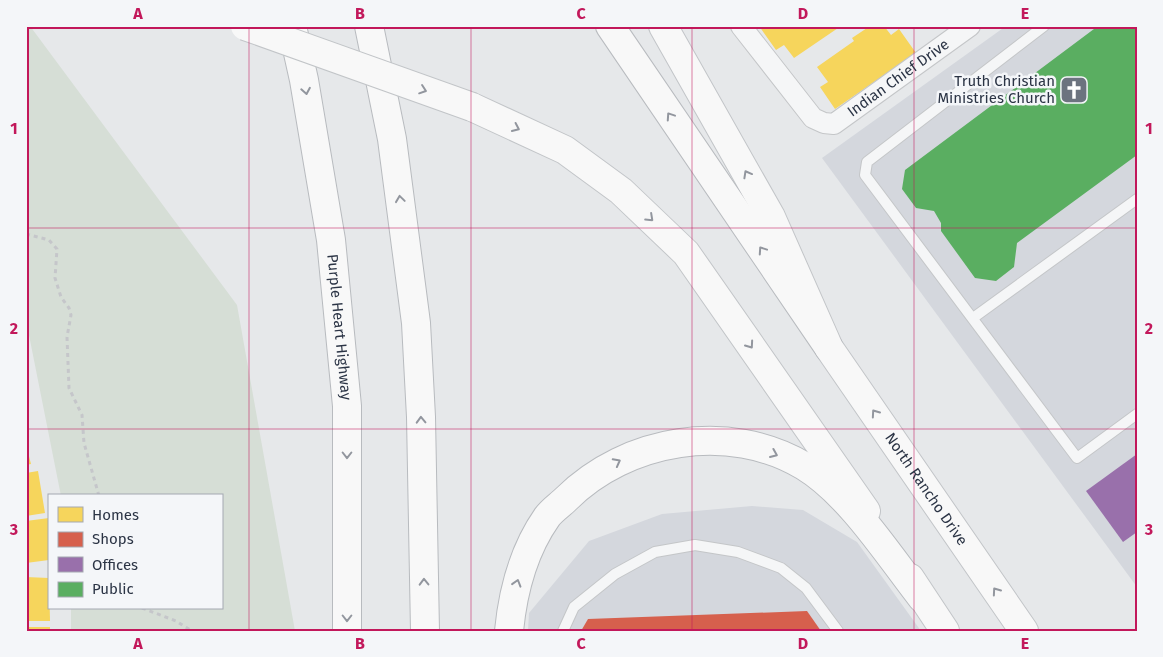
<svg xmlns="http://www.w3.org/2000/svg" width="1163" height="657" viewBox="0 0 1163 657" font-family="'Fira Sans',sans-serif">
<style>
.built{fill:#d4d7dd}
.green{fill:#d6ded6}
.homes{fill:#f6d55c}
.shops{fill:#d6604d}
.offices{fill:#9970ab}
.public{fill:#5aae61}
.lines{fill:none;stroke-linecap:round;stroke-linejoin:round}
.service-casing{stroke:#c4c6c8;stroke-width:12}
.minor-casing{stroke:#c4c6c8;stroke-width:22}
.primary-casing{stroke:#c2c5c8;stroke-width:30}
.motorway-casing{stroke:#b8bbbf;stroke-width:30}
.path{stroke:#c5c6ca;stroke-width:3;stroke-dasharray:4 4;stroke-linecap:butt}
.service{stroke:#f5f6f7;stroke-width:10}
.minor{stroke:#f5f6f7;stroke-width:20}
.primary{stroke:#f8f8f8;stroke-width:28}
.motorway{stroke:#f8f8f8;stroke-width:28}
.primary-bridge-casing{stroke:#c2c5c8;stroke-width:30;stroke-linecap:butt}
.primary-bridge{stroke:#f8f8f8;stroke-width:28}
.oneway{stroke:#92969e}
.grid{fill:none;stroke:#c2185b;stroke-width:1;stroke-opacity:0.55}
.labels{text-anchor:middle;stroke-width:5;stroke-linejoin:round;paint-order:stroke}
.street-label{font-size:15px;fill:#2b3445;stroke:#f4f6f9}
.poi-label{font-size:15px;fill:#2b3445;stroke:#f4f6f9;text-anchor:end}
.neatline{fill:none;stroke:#c2185b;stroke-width:2}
.grid-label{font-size:16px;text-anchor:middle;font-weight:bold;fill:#c2185b}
</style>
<rect width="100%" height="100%" fill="#e6e8ea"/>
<g class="built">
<polygon points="1006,26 1137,26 1137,587 822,158"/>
<polygon points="752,506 803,510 857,542 921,631 528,631 529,613 589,541 662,514"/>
</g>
<polygon class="green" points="26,26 30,26 237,305 295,631 71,631 71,608 221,608 221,496 61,496 26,320"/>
<g class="homes">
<polygon points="759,26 841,26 794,58 784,45 776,50"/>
<polygon points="870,26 884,26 891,35 899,29 916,53 835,109 820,87 828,82 817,67 854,41 852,38"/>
<polygon points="26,445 31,464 26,465"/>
<polygon points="38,471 45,513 26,516 26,473"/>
<polygon points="49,518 49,560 26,563 26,521"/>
<polygon points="26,577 49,578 50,621 26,621"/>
<rect x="26" y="627" width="24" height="4"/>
</g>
<polygon class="shops" points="807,611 821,631 581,631 588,619"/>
<polygon class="offices" points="1137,454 1137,532 1123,542 1086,491"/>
<polygon class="public" points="1098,26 1137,26 1137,155 1017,243 1014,267 996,281 975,278 941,231 941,223 934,211 916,208 902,189 905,170"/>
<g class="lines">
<defs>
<g id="service">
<polyline points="1044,26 867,162 865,175 1077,458 1137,414"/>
<polyline points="973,318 1137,199"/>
<polyline points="563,631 574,607 615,574 655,552 695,545 738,552 781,568 806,588 838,631"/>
</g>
<g id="minor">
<path id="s1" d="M 741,26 L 813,118 L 824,123 L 834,124 L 970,26"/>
</g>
<g id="primary">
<path id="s2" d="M 663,26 L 771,217 L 829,348 L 1024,631"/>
<polyline points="472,107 565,150 621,191 686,253 866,511"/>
<polyline points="910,578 945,631"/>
</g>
<g id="motorway">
<path id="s3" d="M 292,26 L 304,80 L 331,240 L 347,406 L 347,631"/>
<polyline points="369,26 392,139 416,323 421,417 425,631"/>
<polyline points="610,26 829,348"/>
<path d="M 509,631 C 513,590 523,551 547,517 C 552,510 560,505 566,499 C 626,439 729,421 804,466 C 850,494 889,556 922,598"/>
</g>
</defs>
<use href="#service" class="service-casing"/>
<use href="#minor" class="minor-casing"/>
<use href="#primary" class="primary-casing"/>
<use href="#motorway" class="motorway-casing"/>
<g class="path">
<polyline points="26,234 49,240 57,249 55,278 61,297 69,308 71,315 67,337 69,388 82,415 84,443 99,496"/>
<polyline points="142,608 176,621 192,631"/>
</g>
<use href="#service" class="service"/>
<use href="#minor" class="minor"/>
<use href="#primary" class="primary"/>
<use href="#motorway" class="motorway"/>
<defs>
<polyline id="primary-bridge" points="245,26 472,107"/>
</defs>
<use href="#primary-bridge" class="primary-bridge-casing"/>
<use href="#primary-bridge" class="primary-bridge"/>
</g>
<defs><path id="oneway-chevron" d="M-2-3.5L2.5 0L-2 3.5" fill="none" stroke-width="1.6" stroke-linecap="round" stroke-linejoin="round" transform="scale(1.25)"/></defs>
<g class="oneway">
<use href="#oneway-chevron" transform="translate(423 90) rotate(19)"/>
<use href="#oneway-chevron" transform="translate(306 91) rotate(80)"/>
<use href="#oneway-chevron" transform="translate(670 116) rotate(-124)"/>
<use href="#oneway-chevron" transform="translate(516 128) rotate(25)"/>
<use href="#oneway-chevron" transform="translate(747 174) rotate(-119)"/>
<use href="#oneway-chevron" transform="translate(400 199) rotate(-98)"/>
<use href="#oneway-chevron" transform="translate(650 218) rotate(43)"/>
<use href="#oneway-chevron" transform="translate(762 250) rotate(-124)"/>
<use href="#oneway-chevron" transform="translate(750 345) rotate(55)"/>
<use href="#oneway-chevron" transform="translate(875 413) rotate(-125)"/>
<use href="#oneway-chevron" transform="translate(421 420) rotate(-92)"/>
<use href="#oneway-chevron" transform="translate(774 454) rotate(23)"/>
<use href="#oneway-chevron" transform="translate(347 455) rotate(90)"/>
<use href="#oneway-chevron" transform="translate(617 462) rotate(-28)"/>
<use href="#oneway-chevron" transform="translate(424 582) rotate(-91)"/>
<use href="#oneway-chevron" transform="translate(517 583) rotate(-73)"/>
<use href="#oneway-chevron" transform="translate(996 591) rotate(-125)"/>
<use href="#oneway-chevron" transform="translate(347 618) rotate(90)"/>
</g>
<path class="grid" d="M 249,26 L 249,631M 471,26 L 471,631M 692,26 L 692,631M 914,26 L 914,631M 26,228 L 1137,228M 26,429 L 1137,429"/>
<defs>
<symbol id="church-square" viewBox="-11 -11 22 22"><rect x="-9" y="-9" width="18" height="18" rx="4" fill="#6c737f" stroke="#f4f6f9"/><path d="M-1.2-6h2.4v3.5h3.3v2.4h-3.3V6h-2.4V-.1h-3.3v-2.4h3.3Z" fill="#fff"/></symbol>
</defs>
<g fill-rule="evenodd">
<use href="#church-square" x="1058" y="74" width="32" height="32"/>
</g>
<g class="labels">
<g class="street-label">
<text dy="5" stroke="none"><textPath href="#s1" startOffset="218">Indian Chief Drive</textPath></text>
<text dy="5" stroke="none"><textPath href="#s3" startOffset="305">Purple Heart Highway</textPath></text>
<text dy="5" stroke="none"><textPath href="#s2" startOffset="534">North Rancho Drive</textPath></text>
</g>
<g class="poi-label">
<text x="1055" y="86">Truth Christian<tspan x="1055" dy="17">Ministries Church</tspan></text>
</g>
</g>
<rect width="1163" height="657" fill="none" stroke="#f4f6f9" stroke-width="55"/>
<rect x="48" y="494" width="175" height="115" fill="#f4f6f9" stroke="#a4a8b1"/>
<rect x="58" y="507" width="25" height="15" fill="#f6d55c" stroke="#a4a8b1"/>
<text x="92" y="520" font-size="15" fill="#2b3445">Homes</text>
<rect x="58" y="532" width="25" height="15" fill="#d6604d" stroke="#a4a8b1"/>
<text x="92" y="544" font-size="15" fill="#2b3445">Shops</text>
<rect x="58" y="557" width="25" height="15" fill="#9970ab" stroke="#a4a8b1"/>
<text x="92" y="570" font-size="15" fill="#2b3445">Offices</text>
<rect x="58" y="582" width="25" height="15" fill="#5aae61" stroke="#a4a8b1"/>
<text x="92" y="594" font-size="15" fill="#2b3445">Public</text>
<rect x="28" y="28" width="1108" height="602" class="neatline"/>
<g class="grid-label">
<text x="138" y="19">A</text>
<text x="360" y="19">B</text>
<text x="581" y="19">C</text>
<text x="803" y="19">D</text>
<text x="1025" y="19">E</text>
<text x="14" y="134">1</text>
<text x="1149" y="134">1</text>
<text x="14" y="334">2</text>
<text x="1149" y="334">2</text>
<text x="14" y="535">3</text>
<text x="1149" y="535">3</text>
<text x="138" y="649">A</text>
<text x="360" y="649">B</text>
<text x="581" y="649">C</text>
<text x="803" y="649">D</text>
<text x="1025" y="649">E</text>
</g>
</svg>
